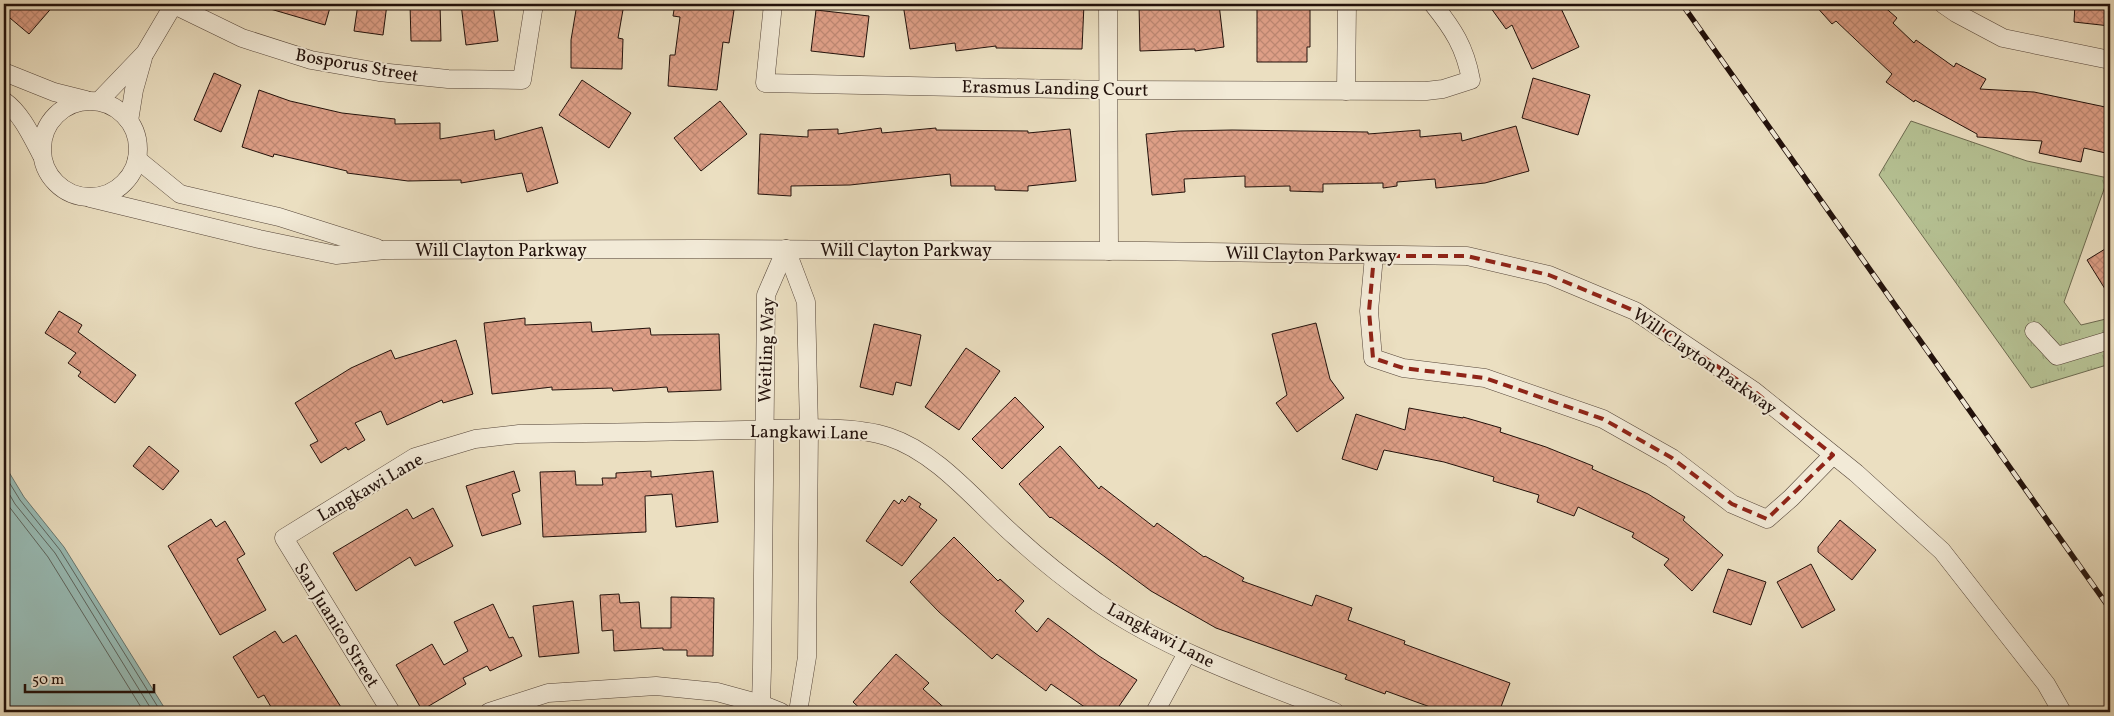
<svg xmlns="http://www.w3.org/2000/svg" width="2114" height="716" viewBox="0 0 2114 716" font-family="Vollkorn,serif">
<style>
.park{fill:url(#park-tufts);stroke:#6c6a50}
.water{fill:#98bcb6;stroke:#697872}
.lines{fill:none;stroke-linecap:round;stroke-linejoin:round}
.shore{stroke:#5d6660;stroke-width:1}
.building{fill:url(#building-cross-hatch);stroke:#22110b}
.minor-casing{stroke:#544438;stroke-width:19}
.minor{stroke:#f2ead7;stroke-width:18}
.rail-casing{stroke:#22110b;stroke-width:5.5}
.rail{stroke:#f2ead7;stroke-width:4;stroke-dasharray:11;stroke-linecap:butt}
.marked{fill:none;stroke:#8f2418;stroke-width:4;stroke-dasharray:10 6;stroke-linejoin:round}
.labels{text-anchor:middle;stroke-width:4;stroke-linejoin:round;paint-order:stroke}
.street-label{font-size:18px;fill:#22110b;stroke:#f2ead7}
</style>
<defs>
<pattern id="park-tufts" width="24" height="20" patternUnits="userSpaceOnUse" patternTransform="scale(1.25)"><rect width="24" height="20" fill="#b6c294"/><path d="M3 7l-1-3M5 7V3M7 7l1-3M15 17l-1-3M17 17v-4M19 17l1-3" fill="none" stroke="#9ca67e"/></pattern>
<pattern id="building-cross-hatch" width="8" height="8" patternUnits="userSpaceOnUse" patternTransform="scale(1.25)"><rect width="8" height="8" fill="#de9f87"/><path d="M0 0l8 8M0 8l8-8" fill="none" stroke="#be8873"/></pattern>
</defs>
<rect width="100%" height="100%" fill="#ebdfc1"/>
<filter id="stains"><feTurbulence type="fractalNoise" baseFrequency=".004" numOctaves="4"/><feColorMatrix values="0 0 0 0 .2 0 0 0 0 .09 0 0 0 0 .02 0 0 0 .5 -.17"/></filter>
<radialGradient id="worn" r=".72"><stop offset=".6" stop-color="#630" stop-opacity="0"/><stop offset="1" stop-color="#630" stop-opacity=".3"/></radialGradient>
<polygon class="park" points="1911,121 2027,161 2108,178 2064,302 2081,325 2110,318 2110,364 2031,388 1879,175"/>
<polygon class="water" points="4,464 24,497 64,547 167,712 4,712"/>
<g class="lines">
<g class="shore">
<polyline points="4,474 20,500 60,550 161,712"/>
<polyline points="4,485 15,504 55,553 153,712"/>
<polyline points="4,500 48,557 144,712"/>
</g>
</g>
<g class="building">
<polygon points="11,4 55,4 29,34 4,13"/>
<polygon points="267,4 331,4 325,25 267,8"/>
<polygon points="358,4 387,4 383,35 354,31"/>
<polygon points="410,4 440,4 441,41 411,41"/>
<polygon points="461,4 493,4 498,41 466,45"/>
<polygon points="577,4 624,4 618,38 623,39 622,69 571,68 571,40"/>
<polygon points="675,4 694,4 734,10 729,43 723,42 717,90 668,86 670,55 675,55 680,17 673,16"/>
<polygon points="903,4 1084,4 1082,49 996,48 996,46 956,51 955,43 910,49"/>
<polygon points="1139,4 1219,4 1224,47 1195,51 1195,49 1140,51"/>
<polygon points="1257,4 1310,4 1310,47 1307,47 1307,62 1257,62"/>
<polygon points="1488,4 1559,4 1579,47 1532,69 1512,25 1506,29"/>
<polygon points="1814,4 1881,4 1897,18 1893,23 1914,43 1916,40 1954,67 1956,63 1986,79 1980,89 2034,92 2110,108 2110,154 2084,148 2081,162 2039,153 2042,141 1977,137 1977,134 1915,100 1914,102 1886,82 1892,74 1836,21 1832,24"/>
<polygon points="2075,4 2110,4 2110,26 2074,22"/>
<polygon points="816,10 869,16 864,57 811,51"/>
<polygon points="214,73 241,85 221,132 194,120"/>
<polygon points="1533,78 1590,95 1578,135 1522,118"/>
<polygon points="582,80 631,113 609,148 559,115"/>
<polygon points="259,90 290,101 342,113 395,119 395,124 440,123 440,139 494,130 495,140 542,127 558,183 527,192 522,173 461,183 461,180 408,181 347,173 347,171 274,154 273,157 242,147"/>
<polygon points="720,101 747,134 701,171 674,138"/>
<polygon points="1516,126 1529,171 1485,183 1436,188 1435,179 1397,182 1397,186 1383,188 1383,183 1323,184 1323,192 1290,191 1290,186 1245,187 1245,176 1184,179 1185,192 1152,195 1146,134 1179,131 1232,130 1368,132 1368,134 1420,130 1420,137 1461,133 1462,141"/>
<polygon points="881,128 882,133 936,128 936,130 1028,131 1028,133 1070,129 1076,181 1028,186 1028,191 995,190 995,186 951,186 950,174 850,185 791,186 791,196 758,194 760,134 808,137 808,130 838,129 838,134"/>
<polygon points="2110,246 2110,297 2087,260"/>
<polygon points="59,311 82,325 78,332 136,375 115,403 78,376 81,372 68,363 76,353 45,333"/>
<polygon points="525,318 525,325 591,322 592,332 650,328 651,335 719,334 721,390 668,392 667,387 613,391 612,388 552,390 552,387 492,394 484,323"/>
<polygon points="1316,323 1330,379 1344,398 1297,432 1276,403 1287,395 1272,334"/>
<polygon points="874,324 921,335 911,386 896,382 893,395 860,387"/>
<polygon points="456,340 473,394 443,403 442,400 387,425 381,411 355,423 365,440 348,450 346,447 321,463 310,445 318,441 295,403 351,368 391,350 395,359"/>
<polygon points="966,348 1000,371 959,430 925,407"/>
<polygon points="1015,397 1044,427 1002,469 972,439"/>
<polygon points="1409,408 1463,418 1463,417 1501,428 1500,432 1546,447 1593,466 1592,469 1648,494 1685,517 1683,520 1723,555 1692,591 1664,565 1669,559 1632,537 1634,533 1578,507 1574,516 1537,502 1539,495 1493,481 1494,477 1444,462 1384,450 1377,470 1342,459 1356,414 1405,430"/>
<polygon points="149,446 179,471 163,490 133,466"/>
<polygon points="1060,446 1099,489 1101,486 1154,527 1157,523 1204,557 1205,556 1244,578 1242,581 1312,606 1316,595 1352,608 1348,620 1405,641 1404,644 1510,683 1499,712 1444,712 1386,691 1385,694 1345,679 1347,675 1216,628 1151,591 1051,517 1050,518 1019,484"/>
<polygon points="514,471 520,491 512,494 521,524 482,536 466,486"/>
<polygon points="575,471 576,485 603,485 602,478 616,478 616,473 651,471 651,477 713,471 718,522 676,527 672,494 645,496 646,532 543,537 540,472"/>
<polygon points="909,496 921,504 919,507 937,520 902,566 866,541 894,500 899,504 902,499 905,502"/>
<polygon points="433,508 453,546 415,566 410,557 356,591 333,553 407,509 413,519"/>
<polygon points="211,519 216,527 225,521 245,554 237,559 266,610 220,635 168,546"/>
<polygon points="1840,520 1876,550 1852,580 1818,552 1818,547"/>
<polygon points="954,537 998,581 1000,579 1024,601 1015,611 1037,632 1048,618 1099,656 1137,680 1115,712 1092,712 1051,684 1046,691 997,654 992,659 939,612 910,582"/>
<polygon points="1811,564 1835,610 1802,628 1777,582"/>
<polygon points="1728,569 1766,582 1751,625 1713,612"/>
<polygon points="619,594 620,603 639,602 641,628 671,628 671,597 714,598 713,656 687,656 687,650 663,650 663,648 614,651 613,630 602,631 600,595"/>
<polygon points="573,601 579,653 539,657 533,606"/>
<polygon points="493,604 509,638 513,637 522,656 490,671 487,666 463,678 466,684 422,710 396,665 432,644 444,665 468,651 454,622"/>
<polygon points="275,631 283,643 296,635 344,712 274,712 264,695 258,698 233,657"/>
<polygon points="896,654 929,683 923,689 949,712 864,712 853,702"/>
</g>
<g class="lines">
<defs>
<g id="minor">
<polyline points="172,4 242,38 311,60 379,72 448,79 522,80 534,4"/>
<path d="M 773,4 L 765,83 L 1108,90 L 1426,91 L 1443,89 L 1471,80 C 1465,47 1453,29 1433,4"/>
<polyline points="1108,4 1109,251"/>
<polyline points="1943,4 1956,13 2003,38 2110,60"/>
<polyline points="4,72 54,92 86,100"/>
<polyline points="1346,91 1347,4"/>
<circle cx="90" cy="149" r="48"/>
<path d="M 4,101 C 21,113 31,135 41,154"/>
<polyline points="99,101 145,53 174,4"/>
<polyline points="129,121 134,90 143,58"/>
<polyline points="137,159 180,194 279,217 377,248"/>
<polyline points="90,198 259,239 336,255 385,250 700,249 1146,251 1467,256 1549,275 1635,311 1754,391 1856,473 1942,551 2046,684 2062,712"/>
<polyline points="786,249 806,302 809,429 807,657 798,712"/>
<polyline points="1374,256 1369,311 1373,358 1403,368 1485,378 1603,419 1672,458 1732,504 1767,519 1791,498 1833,455"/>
<polyline points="2034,331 2057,356 2110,340"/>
<path d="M 391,712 L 284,538 L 415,457 L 475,439 L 519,434 C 594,433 670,432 745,430 C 787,429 851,424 889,437 C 938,453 977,503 1016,537 C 1041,560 1069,582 1097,602 C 1171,652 1253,680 1335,712"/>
<polyline points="489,712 548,693 656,686 717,692 761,704 781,712"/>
<polyline points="758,712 761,704 762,668 766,295 786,249"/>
<polyline points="1155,712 1187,653"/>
</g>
</defs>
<use href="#minor" class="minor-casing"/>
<use href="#minor" class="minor"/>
<defs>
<polyline id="rail" points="1682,4 2110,609"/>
</defs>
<use href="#rail" class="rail-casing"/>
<use href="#rail" class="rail"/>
</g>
<path class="marked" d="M 1374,256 L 1467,256 L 1549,275 L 1635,311 L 1754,391 L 1833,455 L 1767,519 L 1732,504 L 1672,458 L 1603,419 L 1485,378 L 1403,368 L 1373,358 L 1369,311 Z"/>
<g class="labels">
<g class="street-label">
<text transform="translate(357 65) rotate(10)" y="6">Bosporus Street</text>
<text transform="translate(1055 88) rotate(1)" y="6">Erasmus Landing Court</text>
<text x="501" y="256">Will Clayton Parkway</text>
<text x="906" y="256">Will Clayton Parkway</text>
<text transform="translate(1311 254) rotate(1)" y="6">Will Clayton Parkway</text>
<text transform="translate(766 350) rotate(-88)" y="6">Weitling Way</text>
<text transform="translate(1705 361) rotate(35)" y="6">Will Clayton Parkway</text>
<text transform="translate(809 432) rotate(1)" y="6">Langkawi Lane</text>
<text transform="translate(370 487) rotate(-30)" y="6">Langkawi Lane</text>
<text transform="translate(337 625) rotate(58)" y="6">San Juanico Street</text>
<text transform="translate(1161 635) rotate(28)" y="6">Langkawi Lane</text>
</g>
</g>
<rect width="2114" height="716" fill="none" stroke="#ebdfc1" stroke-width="20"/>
<rect x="5" y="5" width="2104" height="706" fill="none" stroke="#22110b" stroke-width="2.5"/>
<rect x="10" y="10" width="2094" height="696" fill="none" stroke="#22110b"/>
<path d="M25 684v8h129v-8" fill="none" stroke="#22110b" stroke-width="2.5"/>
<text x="32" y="684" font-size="15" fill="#22110b" stroke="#f2ead7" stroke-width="4" paint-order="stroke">50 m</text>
<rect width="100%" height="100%" filter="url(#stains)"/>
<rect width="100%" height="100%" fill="url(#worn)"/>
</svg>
